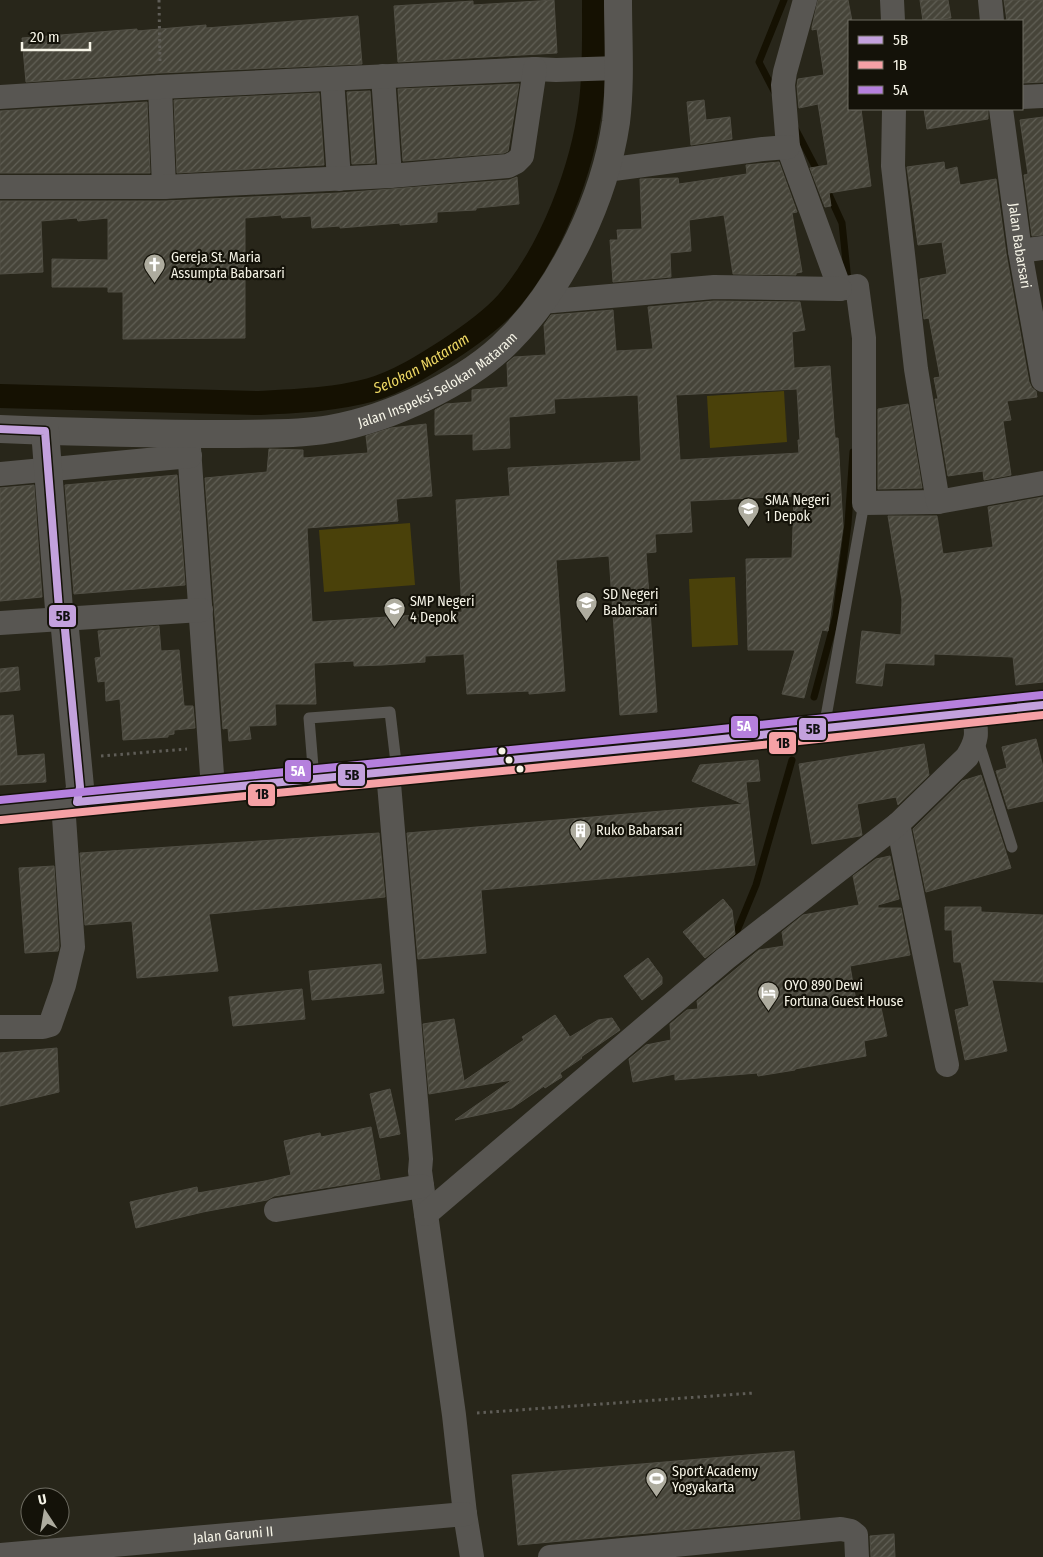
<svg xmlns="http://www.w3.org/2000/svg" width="1043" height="1557" viewBox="0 0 1043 1557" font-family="'Fira Sans Condensed',sans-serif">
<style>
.green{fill:#4a410a}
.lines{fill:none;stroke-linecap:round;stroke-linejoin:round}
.stream{stroke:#151102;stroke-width:7}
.canal{stroke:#151102;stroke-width:24}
.building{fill:url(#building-hatch);stroke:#504e44;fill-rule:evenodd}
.path{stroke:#5f5d57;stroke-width:3;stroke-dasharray:2.5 4;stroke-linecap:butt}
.service{stroke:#585652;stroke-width:11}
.minor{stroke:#585652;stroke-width:24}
.tertiary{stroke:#585652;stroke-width:28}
.secondary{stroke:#62615b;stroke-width:28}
.bus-1-casing{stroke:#141209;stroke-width:11}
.bus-2-casing{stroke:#141209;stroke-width:11}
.bus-3-casing{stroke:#141209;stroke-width:11}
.bus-1{stroke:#c3a1dd;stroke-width:8}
.bus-2{stroke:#f5a1a5;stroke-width:8}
.bus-3{stroke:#b580dd;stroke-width:8}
.bus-dot{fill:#f6f4e7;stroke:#141209;stroke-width:2}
.labels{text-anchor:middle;stroke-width:4.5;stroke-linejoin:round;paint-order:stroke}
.street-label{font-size:14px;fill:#f6f4e7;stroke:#141209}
.poi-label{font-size:14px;fill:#f6f4e7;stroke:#141209;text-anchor:start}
.water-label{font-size:15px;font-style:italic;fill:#edd763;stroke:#141209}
.line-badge{stroke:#141209;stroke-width:2}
.badge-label{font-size:14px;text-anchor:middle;font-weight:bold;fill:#fff}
.pale-badge-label{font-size:14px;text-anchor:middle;font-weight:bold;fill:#111}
</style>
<defs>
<pattern id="building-hatch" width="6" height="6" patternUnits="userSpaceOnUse" patternTransform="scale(1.25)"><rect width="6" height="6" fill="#464439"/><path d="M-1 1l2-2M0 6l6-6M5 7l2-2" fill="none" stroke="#616056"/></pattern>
</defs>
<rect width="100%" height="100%" fill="#28261a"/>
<g class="green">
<polygon points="784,391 787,442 710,448 707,396"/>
<polygon points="410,523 415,585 324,592 319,530"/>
<polygon points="735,577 738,645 692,647 689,579"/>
</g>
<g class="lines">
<g class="stream">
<polyline points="775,93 759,62 784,0"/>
<polyline points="795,128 819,174"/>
<polyline points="826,188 842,223 848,281"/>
<polyline points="814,697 836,616 848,524 853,452"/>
<polyline points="732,943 756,885 792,760"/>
</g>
<path class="canal" id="s1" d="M 0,396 L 257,403 C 295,401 333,400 370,390 C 398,382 423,366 448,350 C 468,337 490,322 507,303 C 551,252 583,169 591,102 C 595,69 594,34 594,0"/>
</g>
<g class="building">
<polygon points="554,0 557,53 398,62 394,6 473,1 473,5"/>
<polygon points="818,0 848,0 852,21 849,21 849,111 861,109 871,186 829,193 831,206 825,207 810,168 828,165 818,104 799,108 797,86 798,79 824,75 817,29 812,30 812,27"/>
<polygon points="920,0 948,0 951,18 923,21"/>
<polygon points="1004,0 1043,0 1043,82 1022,83 1022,21 1007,21"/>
<polygon points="358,16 362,64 159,73 26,82 22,38 137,29 137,31 206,25 206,28"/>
<polygon points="519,84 508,151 504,153 403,161 398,89"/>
<polygon points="370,91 375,163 352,164 347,92"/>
<polygon points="319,93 324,165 177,173 174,100"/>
<polygon points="704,100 706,120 730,117 732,139 691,145 687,102"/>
<polygon points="147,102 150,173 0,173 0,111"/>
<polygon points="924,109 988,109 988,119 927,129"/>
<polygon points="1043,117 1043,235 1032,236 1024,175 1028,174 1020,120"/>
<polygon points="779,162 797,212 792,213 802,272 796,273 796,275 733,274 724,215 689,220 691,251 670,253 671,277 613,282 610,240 618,240 617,230 642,229 640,179 678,178 679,184 747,174 746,165"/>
<polygon points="944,162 945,170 957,167 960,185 996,179 1006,253 1029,382 1032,388 1036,391 1037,397 1007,401 1011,420 1003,421 1011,475 984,480 983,471 948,476 935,399 938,399 934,378 940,377 929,318 924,319 920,279 947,274 942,242 918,245 907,167"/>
<polygon points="517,177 519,204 476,208 476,210 437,212 437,222 400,225 400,223 340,228 340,226 312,228 311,216 282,218 281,215 245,218 245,338 123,339 123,292 108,292 108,287 52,287 52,259 108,260 108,218 78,221 77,218 41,221 43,272 0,274 0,201 165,201 339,193 509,180"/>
<path d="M 714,301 L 800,302 L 805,330 L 792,332 L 794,368 L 830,366 L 835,438 L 838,438 L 843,527 L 828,631 L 822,630 L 804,698 L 782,694 L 795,650 L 748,650 L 746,559 L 792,558 L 794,496 L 690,501 L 692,532 L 655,534 L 656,552 L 646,553 L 657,712 L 620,715 L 609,556 L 556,560 L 565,691 L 529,694 L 529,691 L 467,694 L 464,654 L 425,656 L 425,662 L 383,665 L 354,666 L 354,661 L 314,663 L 316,704 L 275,704 L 276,725 L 249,726 L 251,739 L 229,741 L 228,728 L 223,729 L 205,478 L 267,472 L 269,449 L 303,450 L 303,458 L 368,453 L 366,436 L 391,428 L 426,424 L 432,496 L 396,499 L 398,521 L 307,528 L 312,622 L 462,612 L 456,500 L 510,496 L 508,468 L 641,461 L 638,395 L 554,399 L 555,413 L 509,417 L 510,448 L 473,450 L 473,434 L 435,435 L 435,410 L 446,404 L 472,402 L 472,390 L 508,387 L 507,363 L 514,357 L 546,355 L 544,325 L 551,315 L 613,310 L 616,351 L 653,349 L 648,307 ZM 797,389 L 800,440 L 798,440 L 799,453 L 680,460 L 676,395 Z"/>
<polygon points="908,404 922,488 878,489 878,409"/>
<polygon points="177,475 185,585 74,594 65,485"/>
<polygon points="34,485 42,597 0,601 0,488"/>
<polygon points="1043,497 1043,682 1016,685 1013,657 934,654 934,665 885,663 882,686 856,683 862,631 901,635 902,600 888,516 937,516 943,554 993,547 988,507"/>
<polygon points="159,626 161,651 179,650 184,706 193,706 195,728 174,730 174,734 168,735 168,737 123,740 120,699 106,701 105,681 98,682 95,658 101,657 98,631"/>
<polygon points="18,667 20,690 0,692 0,669"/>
<polygon points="13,715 17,756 44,754 46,782 0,785 0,716"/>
<polygon points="1036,739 1043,767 1043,801 1008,809 996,771 1007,768 1002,747"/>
<polygon points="924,744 929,775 898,805 896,797 857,804 862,835 860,836 812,844 799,764"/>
<polygon points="758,760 760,781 746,782 755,865 481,890 486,953 418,959 407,833 743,804 692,781 700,765"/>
<polygon points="981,775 1011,868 926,892 913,829 962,781"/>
<polygon points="379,833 385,897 209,914 218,971 137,978 132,921 85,925 80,853"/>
<polygon points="890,856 899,899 878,905 878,908 901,908 910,955 850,966 857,1007 880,1003 887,1036 864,1041 866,1056 795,1069 795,1070 758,1076 757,1073 675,1080 675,1074 633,1082 629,1059 646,1045 671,1040 670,1024 687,1010 698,1009 697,1001 759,950 784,946 782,932 803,915 859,905 853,876 876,859"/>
<polygon points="54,866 59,946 58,951 25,953 19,868"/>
<polygon points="723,899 732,910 735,934 705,958 683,932"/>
<polygon points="945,907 981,907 981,912 1043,915 1043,982 992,980 1007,1051 965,1060 955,1010 969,1006 961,962 954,962 952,930 945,930"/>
<polygon points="648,958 662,977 662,984 642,1000 624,976"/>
<polygon points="381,964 384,993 312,1000 309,971"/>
<polygon points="302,989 305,1019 233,1026 229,997"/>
<polygon points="555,1015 570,1037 598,1020 612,1018 620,1030 581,1057 582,1058 560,1073 562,1077 545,1088 544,1086 512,1108 455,1120 512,1080 429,1094 423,1024 454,1019 464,1081 524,1040 522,1037"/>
<polygon points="57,1048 59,1092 0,1106 0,1053"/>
<polygon points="390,1089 400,1134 380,1138 370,1094"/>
<polygon points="371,1127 380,1179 274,1196 267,1200 203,1212 136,1228 130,1202 197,1187 198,1193 265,1181 291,1175 284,1141 320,1133 321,1137"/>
<polygon points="794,1451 800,1519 518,1545 512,1475"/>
<polygon points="894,1534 895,1557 871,1557 870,1536"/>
</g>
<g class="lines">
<g class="path">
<polyline points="159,0 160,64"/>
<polyline points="101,756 187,749"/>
<polyline points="477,1413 754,1393"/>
</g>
<g class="service">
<polyline points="824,728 864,503"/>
<polyline points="978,740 1012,847"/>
<polyline points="314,779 309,718 390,712 397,771"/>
</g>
<g class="minor">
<polyline points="805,0 785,72 783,85 788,147 840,289 857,286 864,338 864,503 938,502"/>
<polyline points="892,0 893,21"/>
<polyline points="990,0 992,21"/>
<polyline points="383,76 390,176"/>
<polyline points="332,79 339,179"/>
<polyline points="160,87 164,187"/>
<polyline points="0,97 160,87 535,69 556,70 619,68"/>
<polyline points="1022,97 1043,96"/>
<polyline points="894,109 893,166 916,369 938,502 1043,483"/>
<path id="s2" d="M 1001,109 L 1020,251 L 1043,380"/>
<polyline points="606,170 763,149 788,147"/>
<polyline points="0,187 164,187 390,176 508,166 516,162 522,156 535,69"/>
<polyline points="1020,251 1043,248"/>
<polyline points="541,302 714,287 840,289"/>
<polyline points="188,434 213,789"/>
<polyline points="0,474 190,456"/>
<polyline points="0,623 201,610"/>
<polyline points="388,772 421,1159 420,1171 454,1415 465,1514 472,1557"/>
<polyline points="898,824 947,1065"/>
<polyline points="0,1027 43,1027 50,1025 64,985 73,947 63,803"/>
<polyline points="276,1210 422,1186"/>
<path d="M 426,1214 L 725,959 L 898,824 L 967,757 C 978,739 977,734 974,713"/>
<path id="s3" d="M 0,1555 L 465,1514"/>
<polyline points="550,1557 841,1529 851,1531 856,1535 857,1557"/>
</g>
<g class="tertiary">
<path id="s4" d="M 0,429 C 75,432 151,434 226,434 C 261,433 296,435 330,429 C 389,419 469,382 510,339 C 564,285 605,197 616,122 C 621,81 618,41 618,0"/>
<polyline points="45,431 59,609 64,619 80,787 77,802"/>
<polyline points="814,730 1043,705"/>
<polyline points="0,810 789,732"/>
</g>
<polyline class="secondary" points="789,732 814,730"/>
<defs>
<polyline id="bus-1" points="0,429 45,431 59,609 64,619 80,787 77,802 685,743 1043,705"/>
<polyline id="bus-2" points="1,820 686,753 1043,715"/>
<polyline id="bus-3" points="0,800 684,733 1042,695"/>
</defs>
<use href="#bus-1" class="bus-1-casing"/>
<use href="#bus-2" class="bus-2-casing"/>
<use href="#bus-3" class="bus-3-casing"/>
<use href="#bus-1" class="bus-1"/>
<use href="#bus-2" class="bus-2"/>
<use href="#bus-3" class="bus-3"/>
</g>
<defs>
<symbol id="church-pin" viewBox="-11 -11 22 30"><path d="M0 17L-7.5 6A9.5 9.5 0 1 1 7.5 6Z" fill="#aeac9f" stroke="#141209"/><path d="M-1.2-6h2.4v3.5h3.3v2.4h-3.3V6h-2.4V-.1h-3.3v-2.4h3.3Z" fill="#fff"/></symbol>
<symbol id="school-pin" viewBox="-11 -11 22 30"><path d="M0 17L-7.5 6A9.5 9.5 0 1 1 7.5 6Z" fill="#aeac9f" stroke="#141209"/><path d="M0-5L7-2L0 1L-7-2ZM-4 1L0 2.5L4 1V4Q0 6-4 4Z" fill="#fff"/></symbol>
<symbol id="building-pin" viewBox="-11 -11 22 30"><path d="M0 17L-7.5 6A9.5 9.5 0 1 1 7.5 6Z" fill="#aeac9f" stroke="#141209"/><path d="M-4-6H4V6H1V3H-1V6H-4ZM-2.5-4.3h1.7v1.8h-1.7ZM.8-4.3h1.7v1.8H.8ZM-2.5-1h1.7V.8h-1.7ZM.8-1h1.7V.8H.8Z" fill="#fff"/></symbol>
<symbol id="hotel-pin" viewBox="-11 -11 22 30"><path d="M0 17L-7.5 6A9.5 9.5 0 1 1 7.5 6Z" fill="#aeac9f" stroke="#141209"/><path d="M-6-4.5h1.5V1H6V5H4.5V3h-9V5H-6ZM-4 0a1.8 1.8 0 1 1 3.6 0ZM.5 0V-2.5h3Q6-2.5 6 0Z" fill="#fff"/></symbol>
<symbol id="stadium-pin" viewBox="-11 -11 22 30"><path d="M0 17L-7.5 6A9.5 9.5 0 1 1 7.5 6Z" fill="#aeac9f" stroke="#141209"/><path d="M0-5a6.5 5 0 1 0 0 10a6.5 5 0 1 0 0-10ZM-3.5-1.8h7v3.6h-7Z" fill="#fff"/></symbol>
</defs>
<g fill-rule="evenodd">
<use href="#church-pin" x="142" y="252" width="25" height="34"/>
<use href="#school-pin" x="736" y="496" width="25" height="34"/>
<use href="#school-pin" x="574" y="590" width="25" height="34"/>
<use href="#school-pin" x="382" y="596" width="25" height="34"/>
<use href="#building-pin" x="568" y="818" width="25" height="34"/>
<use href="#hotel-pin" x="756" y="980" width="25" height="34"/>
<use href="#stadium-pin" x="644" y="1466" width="25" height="34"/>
</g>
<g class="bus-dot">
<circle cx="502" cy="751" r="4.5"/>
<circle cx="509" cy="760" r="4.5"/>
<circle cx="520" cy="769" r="4.5"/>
</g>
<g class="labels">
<g class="street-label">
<text dy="5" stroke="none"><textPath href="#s2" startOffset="138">Jalan Babarsari</textPath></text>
<text dy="5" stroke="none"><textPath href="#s4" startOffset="450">Jalan Inspeksi Selokan Mataram</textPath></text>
<text dy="5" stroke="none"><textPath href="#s3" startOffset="234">Jalan Garuni II</textPath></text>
</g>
<g class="poi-label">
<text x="171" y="262">Gereja St. Maria<tspan x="171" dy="16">Assumpta Babarsari</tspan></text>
<text x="765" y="505">SMA Negeri<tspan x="765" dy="16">1 Depok</tspan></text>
<text x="603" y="599">SD Negeri<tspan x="603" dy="16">Babarsari</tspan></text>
<text x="410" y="606">SMP Negeri<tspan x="410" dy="16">4 Depok</tspan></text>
<text x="596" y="835">Ruko Babarsari</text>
<text x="784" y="990">OYO 890 Dewi<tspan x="784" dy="16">Fortuna Guest House</tspan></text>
<text x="672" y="1476">Sport Academy<tspan x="672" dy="16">Yogyakarta</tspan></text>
</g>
<g class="water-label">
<text dy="5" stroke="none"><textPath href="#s1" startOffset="429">Selokan Mataram</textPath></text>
</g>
</g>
<g class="line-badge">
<rect x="48" y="604" width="29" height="24" rx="5" fill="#c3a1dd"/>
<rect x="730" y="715" width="29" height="24" rx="5" fill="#b580dd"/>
<rect x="798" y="717" width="29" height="24" rx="5" fill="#c3a1dd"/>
<rect x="768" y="731" width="29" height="24" rx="5" fill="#f5a1a5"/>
<rect x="284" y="759" width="28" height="24" rx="5" fill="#b580dd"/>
<rect x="337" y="763" width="29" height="24" rx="5" fill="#c3a1dd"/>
<rect x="247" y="783" width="29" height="24" rx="5" fill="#f5a1a5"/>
</g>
<g class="badge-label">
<text x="744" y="731">5A</text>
<text x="298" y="776">5A</text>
</g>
<g class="pale-badge-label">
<text x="63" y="621">5B</text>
<text x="813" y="734">5B</text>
<text x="783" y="748">1B</text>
<text x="352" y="780">5B</text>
<text x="262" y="799">1B</text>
</g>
<rect x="848" y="20" width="175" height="90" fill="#141209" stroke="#6e6c62"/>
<rect x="858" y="36" width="25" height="8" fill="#c3a1dd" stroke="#6e6c62"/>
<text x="893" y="45" font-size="15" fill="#f6f4e7">5B</text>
<rect x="858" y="61" width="25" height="8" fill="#f5a1a5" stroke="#6e6c62"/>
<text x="893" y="70" font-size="15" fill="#f6f4e7">1B</text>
<rect x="858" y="86" width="25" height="8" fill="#b580dd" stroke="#6e6c62"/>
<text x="893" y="95" font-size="15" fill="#f6f4e7">5A</text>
<g transform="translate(45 1512) rotate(348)"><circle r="24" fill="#141209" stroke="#6e6c62"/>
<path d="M0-4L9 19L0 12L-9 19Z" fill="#aeac9f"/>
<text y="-8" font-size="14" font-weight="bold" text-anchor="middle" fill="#f6f4e7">U</text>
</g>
<path d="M22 42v8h68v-8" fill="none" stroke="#f6f4e7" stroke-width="2.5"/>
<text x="30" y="42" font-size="15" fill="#f6f4e7" stroke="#141209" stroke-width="4" paint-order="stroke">20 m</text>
</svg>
